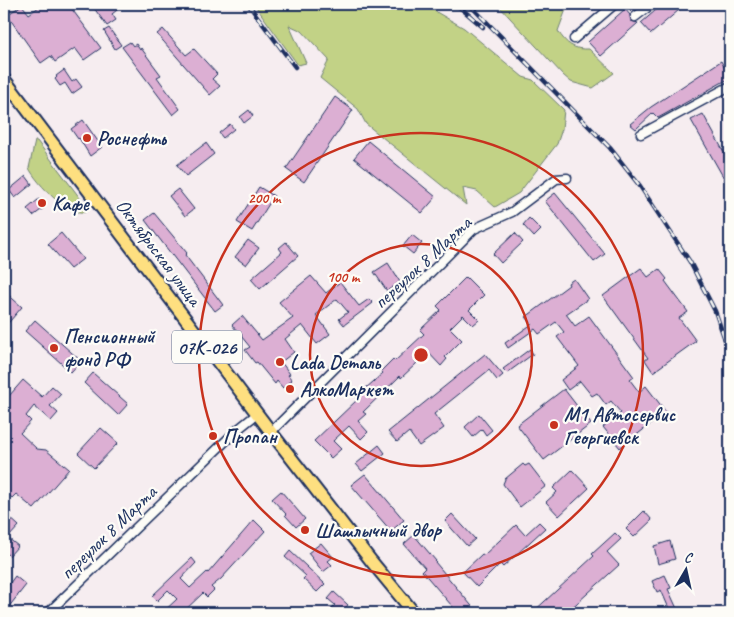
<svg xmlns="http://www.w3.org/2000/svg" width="734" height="617" viewBox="0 0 734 617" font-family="Caveat,sans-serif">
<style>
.green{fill:#c2d286;stroke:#6e8072}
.building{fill:#dcafd3;stroke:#1b2f5e}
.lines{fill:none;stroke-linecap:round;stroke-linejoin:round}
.minor-casing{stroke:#1b2f5e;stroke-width:11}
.primary-casing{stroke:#1b2f5e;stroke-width:15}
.minor{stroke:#fdfcf7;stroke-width:8}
.primary{stroke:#fedf80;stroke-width:11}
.rail-casing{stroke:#1b2f5e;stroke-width:4.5}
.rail{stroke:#fdfcf7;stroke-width:2.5;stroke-dasharray:8;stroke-linecap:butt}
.ring{fill:none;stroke:#c8321e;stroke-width:2.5}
.poi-dot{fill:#c8321e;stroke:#fdfcf7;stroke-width:2}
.labels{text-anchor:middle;stroke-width:4.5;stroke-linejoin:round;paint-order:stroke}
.shield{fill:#fdfcf7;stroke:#5f6c8c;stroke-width:1}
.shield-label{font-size:19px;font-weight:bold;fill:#1b2f5e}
.poi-label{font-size:20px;font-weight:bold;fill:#1b2f5e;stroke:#fdfcf7;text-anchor:start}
.street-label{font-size:20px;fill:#1b2f5e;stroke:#fdfcf7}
.centre{fill:#c8321e;stroke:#fdfcf7;stroke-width:2.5}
.ring-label{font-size:15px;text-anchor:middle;font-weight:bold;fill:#c8321e;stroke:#fdfcf7;stroke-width:4.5;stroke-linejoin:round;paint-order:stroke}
</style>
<rect width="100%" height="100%" fill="#f6edf0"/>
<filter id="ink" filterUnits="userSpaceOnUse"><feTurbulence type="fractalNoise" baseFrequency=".02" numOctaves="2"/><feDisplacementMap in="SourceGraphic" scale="10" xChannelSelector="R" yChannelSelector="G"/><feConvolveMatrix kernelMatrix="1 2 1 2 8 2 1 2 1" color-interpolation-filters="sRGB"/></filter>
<g filter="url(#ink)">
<g class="green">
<polygon points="254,4 428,4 438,13 464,28 523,77 533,80 564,110 562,129 557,144 519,193 495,207 477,191 463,188 466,205 366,124 358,109 320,78 329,60 302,31 289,25 306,63 298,65"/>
<path d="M 497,4 L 568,4 L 558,31 C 566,44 574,50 589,49 L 614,73 L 593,88 L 571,82 L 563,75 Z"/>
<path d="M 35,141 L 37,141 L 89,210 C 71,222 36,182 29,168 Z"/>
</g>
<g class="building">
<polygon points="43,4 68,4 101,48 84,60 75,48 55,62 51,56 41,63 7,15 22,5 29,14"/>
<polygon points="91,4 112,4 117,10 112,14 116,20 107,26"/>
<polygon points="663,4 686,4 651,34 641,23"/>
<polygon points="625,9 630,15 631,21 638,23 601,56 588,42"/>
<polygon points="109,28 121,45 115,49 104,31"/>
<polygon points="163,29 186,55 194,49 217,74 212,79 220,86 210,95 157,34"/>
<polygon points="130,42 133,46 136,44 140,50 141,48 161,75 157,77 180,109 173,115 122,47"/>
<polygon points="721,61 730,78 658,118 653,113 636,129 630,124 651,107"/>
<polygon points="64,70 72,82 76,79 82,87 72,94 65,83 60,86 55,79 57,77 56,76"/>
<polygon points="335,97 353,110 304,182 286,169"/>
<polygon points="249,110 253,116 244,123 240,117"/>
<polygon points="703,114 730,163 730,189 691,120"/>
<polygon points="83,120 102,147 90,156 79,138 78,139 71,129"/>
<polygon points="230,124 234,129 223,138 219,133"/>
<polygon points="368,141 436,197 422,213 354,158"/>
<polygon points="206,143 214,154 186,176 177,165"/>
<polygon points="26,176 32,184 15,198 9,190"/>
<polygon points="259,187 274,196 252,231 237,222"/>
<polygon points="178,189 194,209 185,216 169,196"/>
<polygon points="555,193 605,254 594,262 545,201"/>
<polygon points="39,199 45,207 33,216 27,209"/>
<polygon points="154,213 187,253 185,255 223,305 215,311 145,220"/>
<polygon points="529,218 541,230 534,237 523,225"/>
<polygon points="61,233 83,259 70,269 48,244"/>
<polygon points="515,233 523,242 501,263 493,254"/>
<polygon points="412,235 422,243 413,254 403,246"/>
<polygon points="248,240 259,248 246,265 235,257"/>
<polygon points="286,242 298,256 260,289 251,279 282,252 279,248"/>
<polygon points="388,263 400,282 387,291 374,272"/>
<polygon points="641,268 648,277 659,269 667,279 665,281 688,312 679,318 696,341 653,372 645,360 648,358 603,296"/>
<polygon points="311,276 326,293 340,282 359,306 369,299 373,303 344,325 339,319 348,312 337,299 316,315 330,334 317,344 302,325 285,339 294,352 281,362 290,374 288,375 292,380 283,388 277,381 275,384 257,362 255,363 245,350 250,347 232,325 242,316 262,340 293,318 279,302"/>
<polygon points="466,277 484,295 469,310 479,320 473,325 463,315 450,328 462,340 445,357 447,359 441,366 426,350 415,361 417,363 401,378 400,376 363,412 366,414 358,421 368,432 361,439 349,426 333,441 341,449 331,458 314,441 358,399 356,397 383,373 381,371 393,359 395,361 424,334 420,330 441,310 437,306"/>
<polygon points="574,279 588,299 566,314 575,326 589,316 634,377 630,380 639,392 646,386 666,412 620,448 603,427 621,413 611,401 606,405 597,393 592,396 580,381 568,390 561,380 579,366 557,337 564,332 556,322 539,334 535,329 508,348 505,343 532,324 526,317 569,285 568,283"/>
<polygon points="4,291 22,307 4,328"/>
<polygon points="35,320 81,361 71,372 25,331"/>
<polygon points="530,349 533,354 507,373 503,369"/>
<polygon points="485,354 503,375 497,380 489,370 434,414 444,428 419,446 409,432 397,442 388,432"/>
<polygon points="93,373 128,404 118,415 84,383"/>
<polygon points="23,380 42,397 52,386 61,394 50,406 58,413 51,421 34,406 26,416 31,421 20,433 37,449 46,450 69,469 34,509 16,494 12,498 4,490 4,392 9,396"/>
<polygon points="564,389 591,424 544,460 517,425"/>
<polygon points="479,414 492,430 486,435 482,429 473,437 465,427"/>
<polygon points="101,428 118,443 94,468 78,453"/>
<polygon points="379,445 385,453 362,471 356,464"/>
<polygon points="523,464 525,466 529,464 546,486 520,507 503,484 505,479"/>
<polygon points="572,470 589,488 559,516 546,502 557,492 553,488"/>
<polygon points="365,474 404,520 391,531 351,485"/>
<polygon points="281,491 305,519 296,527 285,515 286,514 272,499"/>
<polygon points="4,506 11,513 8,516 19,526 8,538 18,546 9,556 4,551"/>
<polygon points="644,511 652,520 634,537 626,529"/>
<polygon points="452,514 475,539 467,546 445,521"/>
<polygon points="254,520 265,531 221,579 211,587 214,590 207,597 203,593 182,613 162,613 177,599 168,590 157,601 152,596 192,558 196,563 181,579 190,588 207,572 208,573"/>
<polygon points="539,522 545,528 503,567 500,564 477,587 463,572 482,554 484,555 516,525 525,535"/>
<polygon points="615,533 621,539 607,552 619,565 566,613 532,613 594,556 592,554"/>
<polygon points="414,535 436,561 435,562 476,611 473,613 458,613 422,571 425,568 404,544"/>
<polygon points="670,541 675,559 658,564 654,546"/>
<polygon points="321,543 333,557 328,561 332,565 323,572 308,553"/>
<polygon points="290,551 325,584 317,592 303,579 306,576 285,557"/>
<polygon points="665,575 671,588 668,589 679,613 671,613 661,590 657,592 652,581"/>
<polygon points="15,576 26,585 4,613 4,591"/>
<polygon points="334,592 348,605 341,613 327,613 335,605 328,599"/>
</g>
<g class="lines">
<defs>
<g id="minor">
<polyline points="635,17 652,4"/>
<polyline points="574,39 615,4"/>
<polyline points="641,134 730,86"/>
<polyline points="271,432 474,229 512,212 556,179 567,178"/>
<polyline points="48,613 237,430 257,414"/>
</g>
<polyline id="primary" points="4,79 271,432 372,562 414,613"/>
</defs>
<use href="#minor" class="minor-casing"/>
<use href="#primary" class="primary-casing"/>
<use href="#minor" class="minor"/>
<use href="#primary" class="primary"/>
<defs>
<g id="rail">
<polyline points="248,4 295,67"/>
<polyline points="456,4 483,27"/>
<polyline points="469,4 610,148 640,186 690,262 715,311 730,354"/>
</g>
</defs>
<use href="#rail" class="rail-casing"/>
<use href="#rail" class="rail"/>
</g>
</g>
<g class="ring">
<circle cx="421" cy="355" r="111"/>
<circle cx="421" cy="355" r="222"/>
</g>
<g class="poi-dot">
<circle cx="87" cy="138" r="5"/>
<circle cx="42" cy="203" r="5"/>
<circle cx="54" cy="348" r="5"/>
<circle cx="280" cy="362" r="5"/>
<circle cx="290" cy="389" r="5"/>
<circle cx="554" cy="425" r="5"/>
<circle cx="213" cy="436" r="5"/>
<circle cx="305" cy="530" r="5"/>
</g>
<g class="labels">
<rect class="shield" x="172" y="330.5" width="70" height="33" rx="4"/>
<g class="shield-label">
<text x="207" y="354">07К-026</text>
</g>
<g class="poi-label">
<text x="97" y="145">Роснефть</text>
<text x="52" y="210">Кафе</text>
<text x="64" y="343">Пенсионный<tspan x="64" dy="23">фонд РФ</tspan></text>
<text x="290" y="369">Lada Dеталь</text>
<text x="300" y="396">АлкоМаркет</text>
<text x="564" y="421">М1 Автосервис<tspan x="564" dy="23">Георгиевск</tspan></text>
<text x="223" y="443">Пропан</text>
<text x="315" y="537">Шашлычный двор</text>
</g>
<g class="street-label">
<text transform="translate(159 252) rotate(53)" y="7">Октябрьская улица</text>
<text transform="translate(422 262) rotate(-43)" y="7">переулок 8 Марта</text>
<text transform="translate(108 532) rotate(-44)" y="7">переулок 8 Марта</text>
</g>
</g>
<circle cx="421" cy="355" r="8" class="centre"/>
<g class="ring-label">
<text x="264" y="203">200 m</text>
<text x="343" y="282">100 m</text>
</g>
<rect width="734" height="617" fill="none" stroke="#fdfcf7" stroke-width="20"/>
<rect x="10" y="10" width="714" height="597" fill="none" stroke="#1b2f5e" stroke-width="2" filter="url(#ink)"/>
<g transform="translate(686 570) rotate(9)" stroke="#fdfcf7" stroke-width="4" paint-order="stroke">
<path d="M0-4L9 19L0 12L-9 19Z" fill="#1b2f5e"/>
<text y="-8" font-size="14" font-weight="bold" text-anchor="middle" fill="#1b2f5e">С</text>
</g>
</svg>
